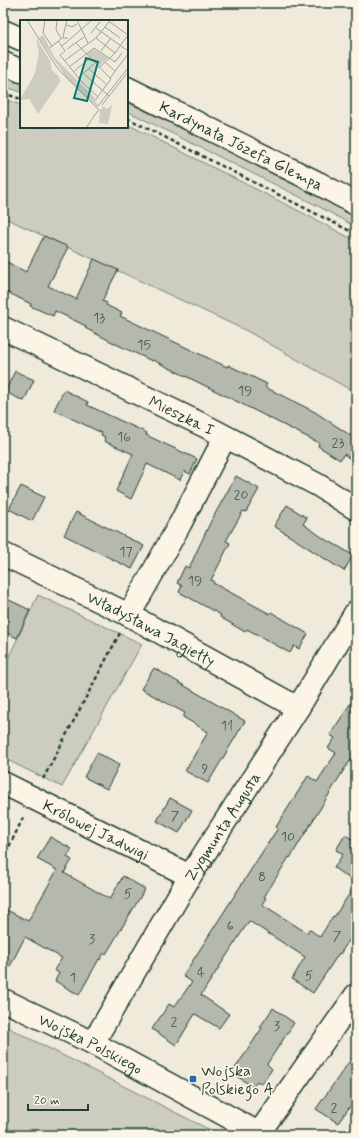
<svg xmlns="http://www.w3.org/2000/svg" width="359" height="1138" viewBox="0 0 359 1138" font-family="Mynerve,sans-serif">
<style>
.green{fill:#cccdbf;stroke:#76857a}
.building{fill:#b5b9ad;stroke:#1f3d34}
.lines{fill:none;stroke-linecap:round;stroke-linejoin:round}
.minor-casing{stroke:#1f3d34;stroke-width:25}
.major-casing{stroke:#1f3d34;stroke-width:25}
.path{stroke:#1f3d34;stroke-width:2.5;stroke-dasharray:4 3;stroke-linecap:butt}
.minor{stroke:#fcf5e5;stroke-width:22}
.major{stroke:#fcf5e5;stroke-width:22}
.poi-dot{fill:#1f6fb2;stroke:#fcf5e5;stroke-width:1.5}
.labels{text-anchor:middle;stroke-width:3.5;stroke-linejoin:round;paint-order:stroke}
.number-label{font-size:14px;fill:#445c52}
.street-label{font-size:16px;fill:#1f3d34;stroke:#fcf5e5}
.poi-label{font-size:16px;fill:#1f3d34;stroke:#fcf5e5;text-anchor:start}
.inset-road{fill:none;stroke:#9ca598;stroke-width:1}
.view{fill:#0f766e;fill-opacity:0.15;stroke:#0f766e;stroke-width:2}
.inset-edge{fill:none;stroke:#1f3d34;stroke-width:2}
</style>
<rect width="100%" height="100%" fill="#efeada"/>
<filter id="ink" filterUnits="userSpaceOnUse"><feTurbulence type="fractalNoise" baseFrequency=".025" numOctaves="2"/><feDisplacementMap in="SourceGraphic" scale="8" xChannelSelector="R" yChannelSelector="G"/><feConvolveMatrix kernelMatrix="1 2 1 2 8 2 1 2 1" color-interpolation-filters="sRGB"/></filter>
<g filter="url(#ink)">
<g class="green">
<polygon points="3,76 21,83 21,92 3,86"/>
<polygon points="3,99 21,105 21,127 127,127 127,124 301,212 356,241 356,393 247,331 3,217"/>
<polygon points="127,102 235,154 356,216 356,227 318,206 127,111"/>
<polygon points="38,595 142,644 62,787 3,758 3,669"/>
<polygon points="3,1025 220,1135 3,1135"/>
</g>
<g class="building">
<polygon points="44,236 68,247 48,286 76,299 94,259 118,270 102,301 107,303 106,305 122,313 120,316 227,367 228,365 267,384 265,387 315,412 356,439 356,450 350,459 344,454 340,460 318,446 319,443 224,395 153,360 152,361 118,345 85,328 86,326 55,311 53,316 30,306 31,304 3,290 3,260 26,272"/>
<polygon points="15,371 34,380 24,401 5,392"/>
<polygon points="64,390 88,402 87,405 147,433 146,435 197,459 190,474 184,471 180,480 147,464 131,499 116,491 133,454 104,441 105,437 101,435 102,433 54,410"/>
<polygon points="236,476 259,489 246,512 243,511 226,541 230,543 211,580 214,581 213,583 270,614 271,612 308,634 299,649 294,646 290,653 247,629 245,632 220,617 221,615 179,592 182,586 177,583 185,566 189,568 210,523"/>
<polygon points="21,486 44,497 32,521 9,509"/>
<polygon points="287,505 307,518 303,524 329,542 329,541 353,555 344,571 274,526"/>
<polygon points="76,512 144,546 132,569 64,535"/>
<polygon points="3,597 30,610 17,638 3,631"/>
<polygon points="154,668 245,721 208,783 185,771 208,732 183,717 185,713 141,689"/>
<polygon points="356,695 356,753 345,768 290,858 289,857 264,897 266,898 262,904 307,933 309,929 320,937 333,916 334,917 356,884 356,930 340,954 339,953 313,993 292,979 305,957 249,921 201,995 229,1014 219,1028 195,1014 176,1045 152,1029 169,1004 174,1007 192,982 183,976 261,854 278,828 276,827 308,776 317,782 336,753 328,748 335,738 330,735"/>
<polygon points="97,753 119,765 107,789 84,777"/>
<polygon points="170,798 192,810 179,833 157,821"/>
<polygon points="356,834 356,883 334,868 343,854 336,850 345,835 352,839"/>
<polygon points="50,837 72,849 67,857 72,860 64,873 110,899 123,876 145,889 106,954 104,953 100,960 99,959 79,995 55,981 59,973 54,970 62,958 25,937 3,980 3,908 28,921 57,870 37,859"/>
<polygon points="273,1008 294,1023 267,1064 272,1069 262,1084 257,1081 253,1087 232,1073 262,1028 260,1027"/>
<polygon points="356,1052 356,1098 338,1123 316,1109"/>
</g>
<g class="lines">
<defs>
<g id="minor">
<polyline points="3,63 21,71"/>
<path id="s1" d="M 3,328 L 211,429 L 318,485 L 356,509"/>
<path id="s2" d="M 3,554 L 129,615 L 298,708"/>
<polyline points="129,615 180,524 225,437"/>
<path id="s3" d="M 3,783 L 190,876"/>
<path id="s4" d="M 3,1000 L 93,1043 L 262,1135"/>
<path id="s5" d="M 93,1043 L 190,876 L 298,708 L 356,612"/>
<polyline points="259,1133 356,995"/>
</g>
<g id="major">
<polyline points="3,31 21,39"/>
<path id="s6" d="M 127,88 L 318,183 L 356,204"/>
</g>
</defs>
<use href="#minor" class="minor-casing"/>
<use href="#major" class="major-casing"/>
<g class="path">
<polyline points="3,93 21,99"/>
<polyline points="127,118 356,234"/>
<polyline points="43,779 120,633"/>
<polyline points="3,859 24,816"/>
</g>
<use href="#minor" class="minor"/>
<use href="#major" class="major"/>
</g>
</g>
<rect class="poi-dot" x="189" y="1075" width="8" height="8" rx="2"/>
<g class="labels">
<g class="number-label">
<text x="99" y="322">13</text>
<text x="144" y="349">15</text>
<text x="245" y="395">19</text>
<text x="124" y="441">16</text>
<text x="338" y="447">23</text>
<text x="241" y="499">20</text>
<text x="126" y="556">17</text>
<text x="195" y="585">19</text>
<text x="227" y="730">11</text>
<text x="205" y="773">9</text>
<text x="175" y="820">7</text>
<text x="288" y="841">10</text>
<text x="262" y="881">8</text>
<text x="128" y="898">5</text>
<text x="230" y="930">6</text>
<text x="337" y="940">7</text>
<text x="92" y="943">3</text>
<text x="201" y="977">4</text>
<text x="309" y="980">5</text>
<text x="73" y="982">1</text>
<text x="174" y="1026">2</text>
<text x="277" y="1030">3</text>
<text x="334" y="1112">2</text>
</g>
<g class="street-label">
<text dy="6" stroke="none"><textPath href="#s6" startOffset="128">Kardynała Józefa Glempa</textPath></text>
<text dy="6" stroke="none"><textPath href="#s1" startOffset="199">Mieszka I</textPath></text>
<text dy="6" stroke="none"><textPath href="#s2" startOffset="166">Władysława Jagiełły</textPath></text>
<text dy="6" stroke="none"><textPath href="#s5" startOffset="252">Zygmunta Augusta</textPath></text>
<text dy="6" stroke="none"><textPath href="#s3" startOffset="104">Królowej Jadwigi</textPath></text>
<text dy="6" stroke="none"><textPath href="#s4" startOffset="98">Wojska Polskiego</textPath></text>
</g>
<g class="poi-label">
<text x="201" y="1076">Wojska<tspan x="201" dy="18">Polskiego A</tspan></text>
</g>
</g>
<g transform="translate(20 20)">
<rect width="108" height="108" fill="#efeada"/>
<path d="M 23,15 L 35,38 L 77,80 L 75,82 L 79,86 L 77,87 L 48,60 L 19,18 ZM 16,18 L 30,41 L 32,50 L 39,57 L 40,62 L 18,94 L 9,79 L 0,80 L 15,53 L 19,33 ZM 74,29 L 88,38 L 79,46 L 66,34 ZM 92,85 L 88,104 L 79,103 L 80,88 L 81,90 L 83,86 L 87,89 Z" fill="#cccdbf"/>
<path class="inset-road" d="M 7,0 L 38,49 L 78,89M 25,0 L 23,13 L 32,26M 37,0 L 36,10 L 41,18M 57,0 L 68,23M 87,0 L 108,15M 46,5 L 52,7 L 57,4M 85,7 L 100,18M 76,8 L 108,31M 71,13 L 80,2M 43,17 L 47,0M 76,18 L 95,33M 38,21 L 45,31 L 40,35 L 61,61 L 78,77M 56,23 L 91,59 L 76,79M 42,26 L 72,0M 30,28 L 42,18 L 48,18M 47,29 L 64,17M 81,31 L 91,18M 44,41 L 76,18 L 89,2M 85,42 L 95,51M 49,47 L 74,28 L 95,42 L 102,33M 79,48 L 95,33 L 108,15M 69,49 L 87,65M 53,52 L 69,39M 64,54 L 89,76M 58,58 L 74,44M 90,58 L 108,34M 82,85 L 108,52M 78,86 L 108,48M 66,108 L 79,89"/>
<path class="view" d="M 66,38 L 78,42 L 67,81 L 54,78 Z"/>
<rect width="108" height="108" class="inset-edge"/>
</g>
<rect width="359" height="1138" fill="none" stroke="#fcf5e5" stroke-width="16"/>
<rect x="8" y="8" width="343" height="1122" fill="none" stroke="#1f3d34" stroke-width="1.5" filter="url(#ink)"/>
<path d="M28 1104v6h60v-6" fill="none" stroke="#1f3d34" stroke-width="2"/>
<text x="34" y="1104" font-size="12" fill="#1f3d34" stroke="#fcf5e5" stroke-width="3" paint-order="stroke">20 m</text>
</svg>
